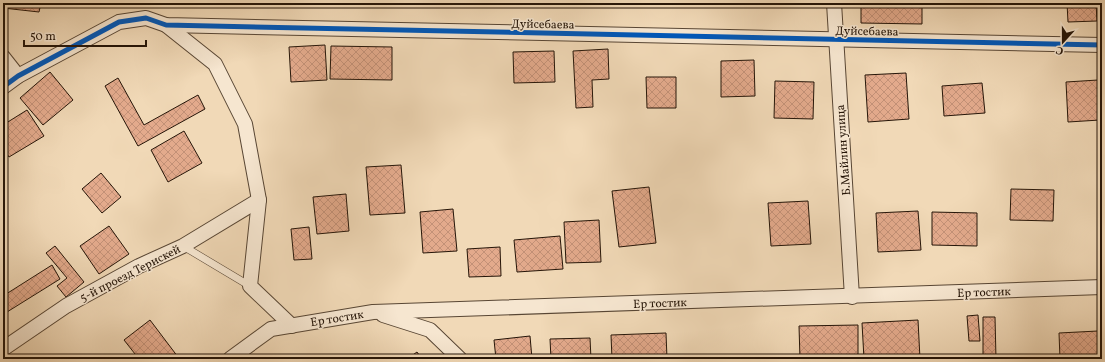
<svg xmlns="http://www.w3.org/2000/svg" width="1105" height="362" viewBox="0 0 1105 362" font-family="Vollkorn,serif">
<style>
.building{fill:url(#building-cross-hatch);stroke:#251508}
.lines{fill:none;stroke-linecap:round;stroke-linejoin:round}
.service-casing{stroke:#584634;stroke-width:8}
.minor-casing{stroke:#584634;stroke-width:16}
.service{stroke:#f6e6d0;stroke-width:7}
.minor{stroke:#f6e6d0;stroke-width:14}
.cycleway-casing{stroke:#f6e6d0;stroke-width:8}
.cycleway{stroke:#0057b8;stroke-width:5}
.labels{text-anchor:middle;stroke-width:3;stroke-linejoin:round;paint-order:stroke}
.street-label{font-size:12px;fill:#251508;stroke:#f6e6d0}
</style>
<defs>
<pattern id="building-cross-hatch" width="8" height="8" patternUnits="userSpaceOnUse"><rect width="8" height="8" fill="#e3aa8c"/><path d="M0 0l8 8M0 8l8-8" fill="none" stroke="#c39177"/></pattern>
</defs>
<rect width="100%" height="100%" fill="#f1d9b7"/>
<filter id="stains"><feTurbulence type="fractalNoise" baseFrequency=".005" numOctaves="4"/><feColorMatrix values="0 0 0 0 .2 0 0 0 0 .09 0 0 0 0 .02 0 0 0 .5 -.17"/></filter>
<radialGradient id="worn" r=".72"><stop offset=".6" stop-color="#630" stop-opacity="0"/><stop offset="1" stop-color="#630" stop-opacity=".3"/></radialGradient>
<g class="building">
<polygon points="3,3 41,3 39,12 3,8"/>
<polygon points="412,3 449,3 449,6 412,5"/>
<rect x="464" y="3" width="26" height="2"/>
<polygon points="861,3 922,5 922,24 861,23"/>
<polygon points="1067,3 1096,3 1097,21 1068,22"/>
<polygon points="325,45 327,80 291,82 289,47"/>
<polygon points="331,46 392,47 392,80 330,79"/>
<polygon points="608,49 609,79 592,80 593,107 576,108 573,51"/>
<polygon points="554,51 555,82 514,83 513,52"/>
<polygon points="754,60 755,96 721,97 721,61"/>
<polygon points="50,72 73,100 43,125 20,98"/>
<polygon points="906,73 909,119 868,122 865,75"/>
<polygon points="646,77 676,77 676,108 647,108"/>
<polygon points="118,78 144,125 198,95 205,109 138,146 105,86"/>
<polygon points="1098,80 1100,120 1068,122 1066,82"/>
<polygon points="775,81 814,82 813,119 774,118"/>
<polygon points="982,83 985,113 944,116 942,86"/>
<polygon points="27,110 44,136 9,157 3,148 3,125"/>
<polygon points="184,131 202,163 168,182 151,150"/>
<polygon points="401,165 405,213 370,215 366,167"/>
<polygon points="101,173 121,197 102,213 82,189"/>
<polygon points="649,187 656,243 619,247 612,191"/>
<polygon points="1011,189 1054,190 1053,221 1010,220"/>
<polygon points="1098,189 1102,189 1102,227 1100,227"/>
<polygon points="346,194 349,231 317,234 313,197"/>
<polygon points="808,201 811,244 771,246 768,203"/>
<polygon points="453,209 457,251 423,253 420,212"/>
<polygon points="918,211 921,250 878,252 876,213"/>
<polygon points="932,212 977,213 977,246 932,245"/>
<polygon points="599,220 601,262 566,263 564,222"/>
<polygon points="109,226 129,254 99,274 80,246"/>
<polygon points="309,227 312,259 294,260 291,229"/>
<polygon points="560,236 563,269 517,272 514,240"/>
<polygon points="55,246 84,282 66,297 57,286 67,278 46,253"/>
<polygon points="500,247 501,276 469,277 467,249"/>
<polygon points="52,265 60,279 7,312 3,306 3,296"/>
<polygon points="978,315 980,341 969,341 967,316"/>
<polygon points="983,317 995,317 996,359 983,359"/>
<polygon points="150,320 178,357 175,359 139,359 124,340"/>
<polygon points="918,320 920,359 864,359 862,323"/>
<polygon points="858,325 858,357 800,359 799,326"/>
<polygon points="1098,331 1100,359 1060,359 1059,333"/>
<polygon points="666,333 667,359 612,359 611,335"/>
<polygon points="530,336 532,359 496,359 494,340"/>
<polygon points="590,338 591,359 551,359 550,339"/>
<polygon points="417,352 422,359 407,359"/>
</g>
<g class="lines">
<defs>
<polyline id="service" points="183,246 250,286"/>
<g id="minor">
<polyline points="834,3 852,297"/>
<polyline points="166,25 215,64 245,124 259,200 250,286 292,326"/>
<polyline points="3,57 18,76"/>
<polyline points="3,87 18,76 119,22 146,18 166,25 1102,45"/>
<polyline points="383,315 430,330 460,359"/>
<polyline points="3,349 66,306 139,266 183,246 259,200"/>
<polyline points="230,359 271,329 373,312 1102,287"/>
</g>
</defs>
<use href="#service" class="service-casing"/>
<use href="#minor" class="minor-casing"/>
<use href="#service" class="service"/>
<use href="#minor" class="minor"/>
<defs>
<polyline id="cycleway" points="3,87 18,76 119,22 146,18 166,25 1102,45"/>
</defs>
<use href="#cycleway" class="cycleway-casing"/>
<use href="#cycleway" class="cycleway"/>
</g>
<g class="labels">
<g class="street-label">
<text transform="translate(543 24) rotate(1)" y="4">Дуйсебаева</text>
<text transform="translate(867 31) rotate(1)" y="4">Дуйсебаева</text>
<text transform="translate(843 150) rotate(-94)" y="4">Б.Майлин улица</text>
<text transform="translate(130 273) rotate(-27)" y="4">5-й проезд Терискей</text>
<text transform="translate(984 292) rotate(-2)" y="4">Ер тостик</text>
<text transform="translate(660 303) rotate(-2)" y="4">Ер тостик</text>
<text transform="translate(337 318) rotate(-9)" y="4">Ер тостик</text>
</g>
</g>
<rect width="1105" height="362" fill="none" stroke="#f1d9b7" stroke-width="16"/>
<rect x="4" y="4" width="1097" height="354" fill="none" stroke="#251508" stroke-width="2"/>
<rect x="8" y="8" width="1089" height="346" fill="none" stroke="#251508"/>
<g transform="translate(1063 42) rotate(201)" stroke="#f6e6d0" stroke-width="3" paint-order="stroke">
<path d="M0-3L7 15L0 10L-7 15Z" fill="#251508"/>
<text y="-6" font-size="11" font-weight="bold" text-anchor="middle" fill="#251508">С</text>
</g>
<path d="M24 40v6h122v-6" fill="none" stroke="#251508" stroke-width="2"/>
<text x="30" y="40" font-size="12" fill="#251508" stroke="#f6e6d0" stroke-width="3" paint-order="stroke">50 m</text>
<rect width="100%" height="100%" filter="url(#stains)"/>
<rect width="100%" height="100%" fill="url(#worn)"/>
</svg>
